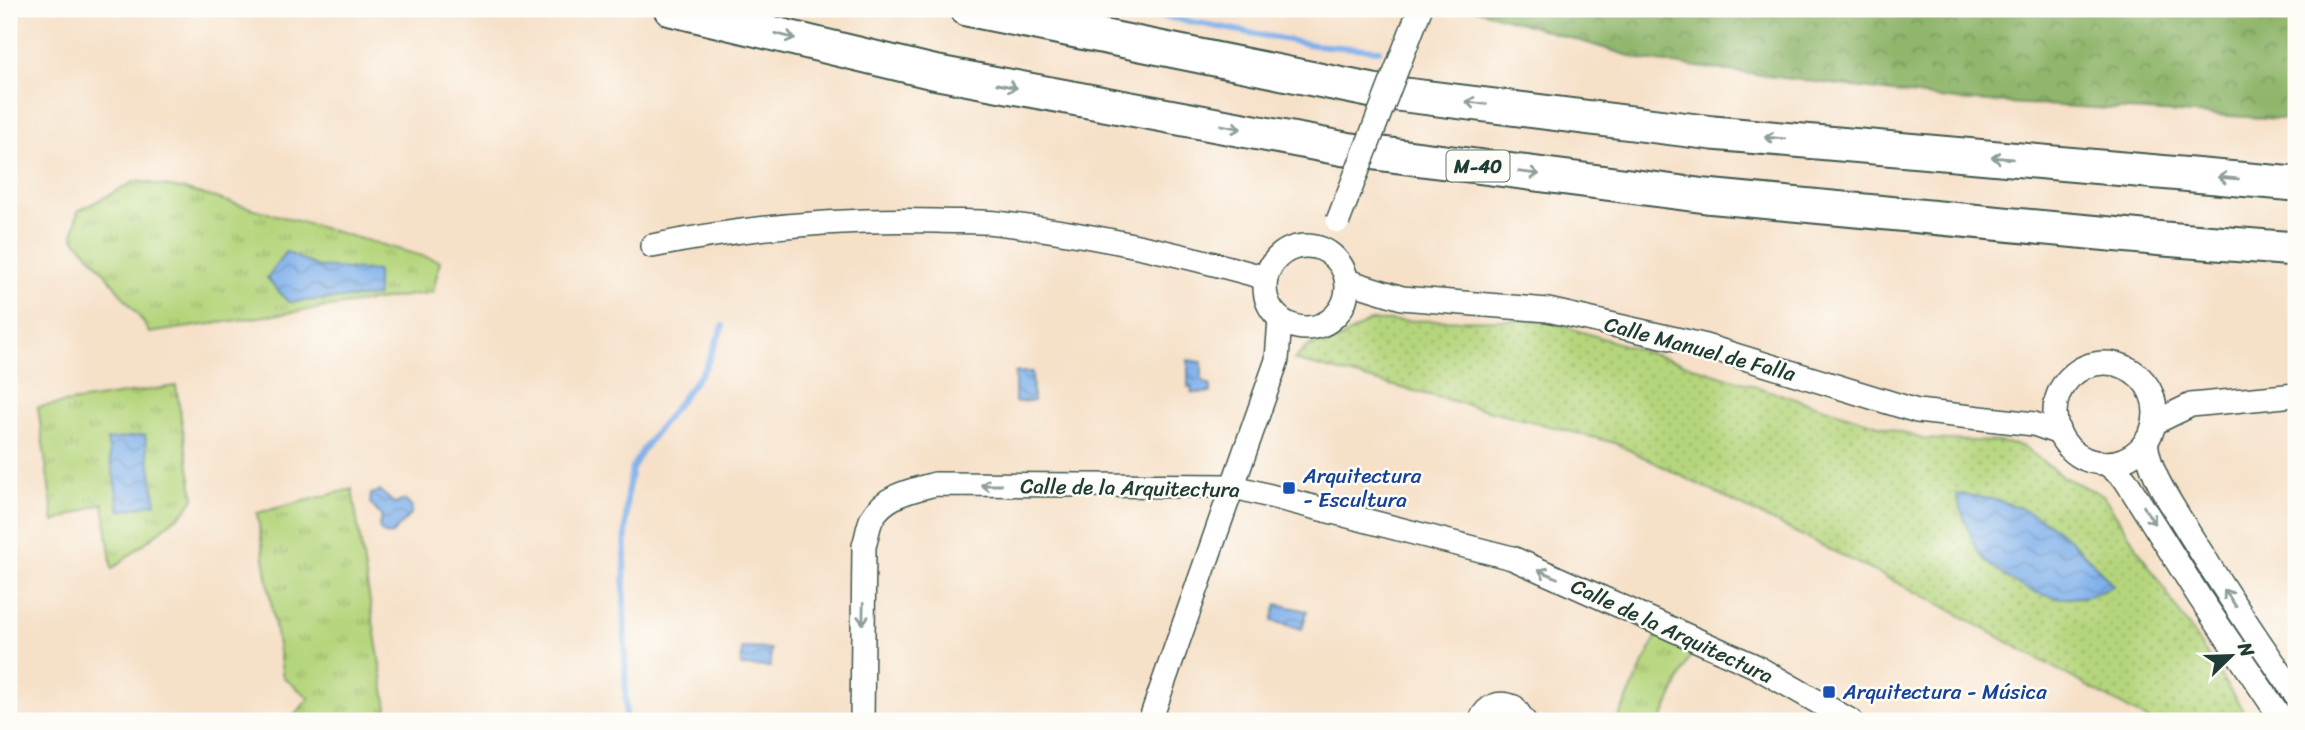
<svg xmlns="http://www.w3.org/2000/svg" width="2305" height="730" viewBox="0 0 2305 730" font-family="Sriracha,sans-serif">
<style>
.grass{fill:url(#grass-tufts);stroke:#6a8958;stroke-width:2}
.forest{fill:url(#forest-crowns);stroke:#587a50;stroke-width:2}
.park{fill:url(#park-dots);stroke:#6a8958;stroke-width:2}
.water{fill:url(#water-waves);stroke:#4f7690;stroke-width:2}
.lines{fill:none;stroke-linecap:round;stroke-linejoin:round}
.stream{stroke:#7fb0eb;stroke-width:6}
.minor-casing{stroke:#3f554a;stroke-width:26}
.highway-casing{stroke:#3f554a;stroke-width:37}
.minor{stroke:#fff;stroke-width:23}
.highway{stroke:#fff;stroke-width:33}
.minor-bridge-casing{stroke:#3f554a;stroke-width:26;stroke-linecap:butt}
.minor-bridge{stroke:#fff;stroke-width:23}
.oneway{stroke:#8f9e9a}
.transit-dot{fill:#1a4fb4;stroke:#fdfcf7;stroke-width:2.5}
.labels{text-anchor:middle;stroke-width:5;stroke-linejoin:round;paint-order:stroke}
.shield{fill:#fdfcf7;stroke:#62766e;stroke-width:2}
.shield-label{font-size:19px;font-weight:bold;fill:#1f3d34}
.street-label{font-size:21px;fill:#1f3d34;stroke:#fdfcf7}
.transit-label{font-size:21px;fill:#164399;stroke:#fdfcf7;text-anchor:start}
</style>
<defs>
<pattern id="grass-tufts" width="24" height="20" patternUnits="userSpaceOnUse" patternTransform="scale(1.75)"><rect width="24" height="20" fill="#b5d57c"/><path d="M3 7l-1-3M5 7V3M7 7l1-3M15 17l-1-3M17 17v-4M19 17l1-3" fill="none" stroke="#93ae66"/></pattern>
<pattern id="forest-crowns" width="20" height="18" patternUnits="userSpaceOnUse" patternTransform="scale(1.75)"><rect width="20" height="18" fill="#90b66c"/><path d="M2 6a3 3 0 1 1 6 0M12 15a3 3 0 1 1 6 0" fill="none" stroke="#75955a"/></pattern>
<pattern id="park-dots" width="8" height="8" patternUnits="userSpaceOnUse" patternTransform="scale(1.75)"><rect width="8" height="8" fill="#b5d57c"/><path d="M2 2h.1M6 6h.1" fill="none" stroke="#93ae66" stroke-width="1.8" stroke-linecap="round"/></pattern>
<pattern id="water-waves" width="16" height="10" patternUnits="userSpaceOnUse" patternTransform="scale(1.75)"><rect width="16" height="10" fill="#7fb0eb"/><path d="M0 5q4-4 8 0t8 0" fill="none" stroke="#6790bf"/></pattern>
</defs>
<rect width="100%" height="100%" fill="#fdfcf7"/>
<filter id="ink" filterUnits="userSpaceOnUse"><feTurbulence type="fractalNoise" baseFrequency=".0143" numOctaves="2"/><feDisplacementMap in="SourceGraphic" scale="14" xChannelSelector="R" yChannelSelector="G"/><feConvolveMatrix kernelMatrix="1 2 1 2 8 2 1 2 1" color-interpolation-filters="sRGB"/></filter>
<filter id="wash" filterUnits="userSpaceOnUse"><feTurbulence type="fractalNoise" baseFrequency=".00686" numOctaves="4" result="noise"/><feDisplacementMap in="SourceGraphic" scale="28" xChannelSelector="R" yChannelSelector="G"/><feGaussianBlur stdDeviation="1.57" result="paint"/><feColorMatrix in="noise" values="0 0 0 0 0 0 0 0 0 0 0 0 0 0 0 0 0 1.4 0 .05"/><feComposite in="paint" operator="in"/></filter>
<g filter="url(#wash)">
<rect width="100%" height="100%" fill="#f6e0c7"/>
<g class="grass">
<polygon points="136,181 187,190 440,261 433,292 149,333 144,323 96,262 73,237 78,211"/>
<polygon points="176,386 194,498 186,510 112,569 103,503 54,522 38,407"/>
<polygon points="352,489 389,721 290,721 309,698 283,677 257,513"/>
<polygon points="1657,635 1692,652 1661,721 1617,721"/>
</g>
<polygon class="forest" points="1475,9 2296,9 2296,120 1956,100 1643,60"/>
<polygon class="park" points="1544,320 1923,439 2001,442 2024,447 2063,477 2103,495 2250,721 2150,721 1934,601 1615,443 1294,360 1308,346 1337,341 1369,321"/>
<g class="water">
<polygon points="286,252 318,267 377,271 377,296 288,302 267,278"/>
<polygon points="1188,360 1202,362 1202,380 1211,386 1211,393 1192,393 1191,387 1188,387"/>
<polygon points="1015,372 1032,372 1033,401 1015,402"/>
<polygon points="145,435 156,503 120,511 107,440"/>
<path d="M 380,491 L 395,504 L 404,500 L 412,507 L 411,514 L 392,534 C 384,536 379,532 379,524 L 382,517 L 370,503 L 371,494 Z"/>
<path d="M 1956,494 C 1970,496 1986,497 2000,501 C 2049,515 2081,547 2113,586 C 2076,607 2034,599 2001,573 C 1995,568 1985,562 1981,555 C 1969,536 1963,515 1956,494 Z"/>
<polygon points="1277,604 1307,611 1302,629 1272,621"/>
<polygon points="742,648 771,649 770,667 741,666"/>
</g>
<g class="lines">
<g class="stream">
<polyline points="1124,9 1314,45 1379,50"/>
<polyline points="626,721 624,590 627,494 632,469 641,452 705,368 723,326"/>
</g>
</g>
</g>
<g filter="url(#ink)">
<g class="lines">
<defs>
<g id="minor">
<path d="M 652,246 C 746,227 842,218 937,221 C 957,222 977,221 996,223 C 1088,233 1178,253 1266,278"/>
<circle cx="1306" cy="287" r="41"/>
<polyline points="1347,281 1402,298 1548,310 1702,345 1917,411 2034,424 2059,433"/>
<circle cx="2105" cy="413" r="50"/>
<polyline points="2154,423 2191,405 2296,395"/>
<path d="M 2146,441 C 2149,475 2172,504 2189,533 C 2223,588 2259,642 2296,695"/>
<polyline points="2106,463 2125,479 2200,598 2283,721"/>
<path d="M 862,721 L 864,546 C 867,537 868,526 872,518 C 885,495 912,490 935,484 L 1231,486 L 1512,558 L 1755,666 L 1851,721"/>
<polyline points="1150,721 1277,360 1280,319"/>
<path d="M 1480,721 C 1487,705 1499,701 1514,707 L 1524,721"/>
</g>
<g id="highway">
<polyline points="671,9 933,72 1345,149 1706,196 2164,239 2296,249"/>
<polyline points="967,9 1373,91 1713,133 2296,184"/>
</g>
</defs>
<use href="#minor" class="minor-casing"/>
<use href="#highway" class="highway-casing"/>
<use href="#minor" class="minor"/>
<use href="#highway" class="highway"/>
<defs>
<polyline id="minor-bridge" points="1338,221 1420,9"/>
</defs>
<use href="#minor-bridge" class="minor-bridge-casing"/>
<use href="#minor-bridge" class="minor-bridge"/>
</g>
<defs><path id="oneway-shaft" d="M-6 0H5M1.5-3L5.5 0L1.5 3" fill="none" stroke-width="1.6" stroke-linecap="round" stroke-linejoin="round" transform="scale(1.75)"/></defs>
<g class="oneway">
<use href="#oneway-shaft" transform="translate(785 36) rotate(14)"/>
<use href="#oneway-shaft" transform="translate(1007 86) rotate(11)"/>
<use href="#oneway-shaft" transform="translate(1476 103) rotate(-173)"/>
<use href="#oneway-shaft" transform="translate(1231 127) rotate(11)"/>
<use href="#oneway-shaft" transform="translate(1775 138) rotate(-175)"/>
<use href="#oneway-shaft" transform="translate(2002 158) rotate(-175)"/>
<use href="#oneway-shaft" transform="translate(1529 173) rotate(7)"/>
<use href="#oneway-shaft" transform="translate(2228 178) rotate(-175)"/>
<use href="#oneway-shaft" transform="translate(991 485) rotate(-180)"/>
<use href="#oneway-shaft" transform="translate(2149 515) rotate(58)"/>
<use href="#oneway-shaft" transform="translate(1548 574) rotate(-156)"/>
<use href="#oneway-shaft" transform="translate(2230 598) rotate(-125)"/>
<use href="#oneway-shaft" transform="translate(863 614) rotate(91)"/>
</g>
</g>
<g class="transit-dot">
<rect x="1282" y="481" width="14" height="14" rx="3.5"/>
<rect x="1822" y="685" width="14" height="14" rx="3.5"/>
</g>
<g class="labels">
<rect class="shield" x="1446.5" y="150.5" width="63" height="31" rx="5"/>
<g class="shield-label">
<text x="1478" y="173">M-40</text>
</g>
<g class="street-label">
<text transform="translate(1700 349) rotate(15)" y="7">Calle Manuel de Falla</text>
<text transform="translate(1130 488) rotate(1)" y="7">Calle de la Arquitectura</text>
<text transform="translate(1672 631) rotate(25)" y="7">Calle de la Arquitectura</text>
</g>
<g class="transit-label">
<text x="1303" y="483">Arquitectura<tspan x="1303" dy="24">- Escultura</tspan></text>
<text x="1843" y="699">Arquitectura - Música</text>
</g>
</g>
<rect width="2305" height="730" fill="none" stroke="#fdfcf7" stroke-width="35"/>
<g transform="translate(2231 656) rotate(67)" stroke="#fdfcf7" stroke-width="5" paint-order="stroke">
<path d="M0-5L12 26L0 18L-12 26Z" fill="#1f3d34"/>
<text y="-10" font-size="19" font-weight="bold" text-anchor="middle" fill="#1f3d34">N</text>
</g>
</svg>
